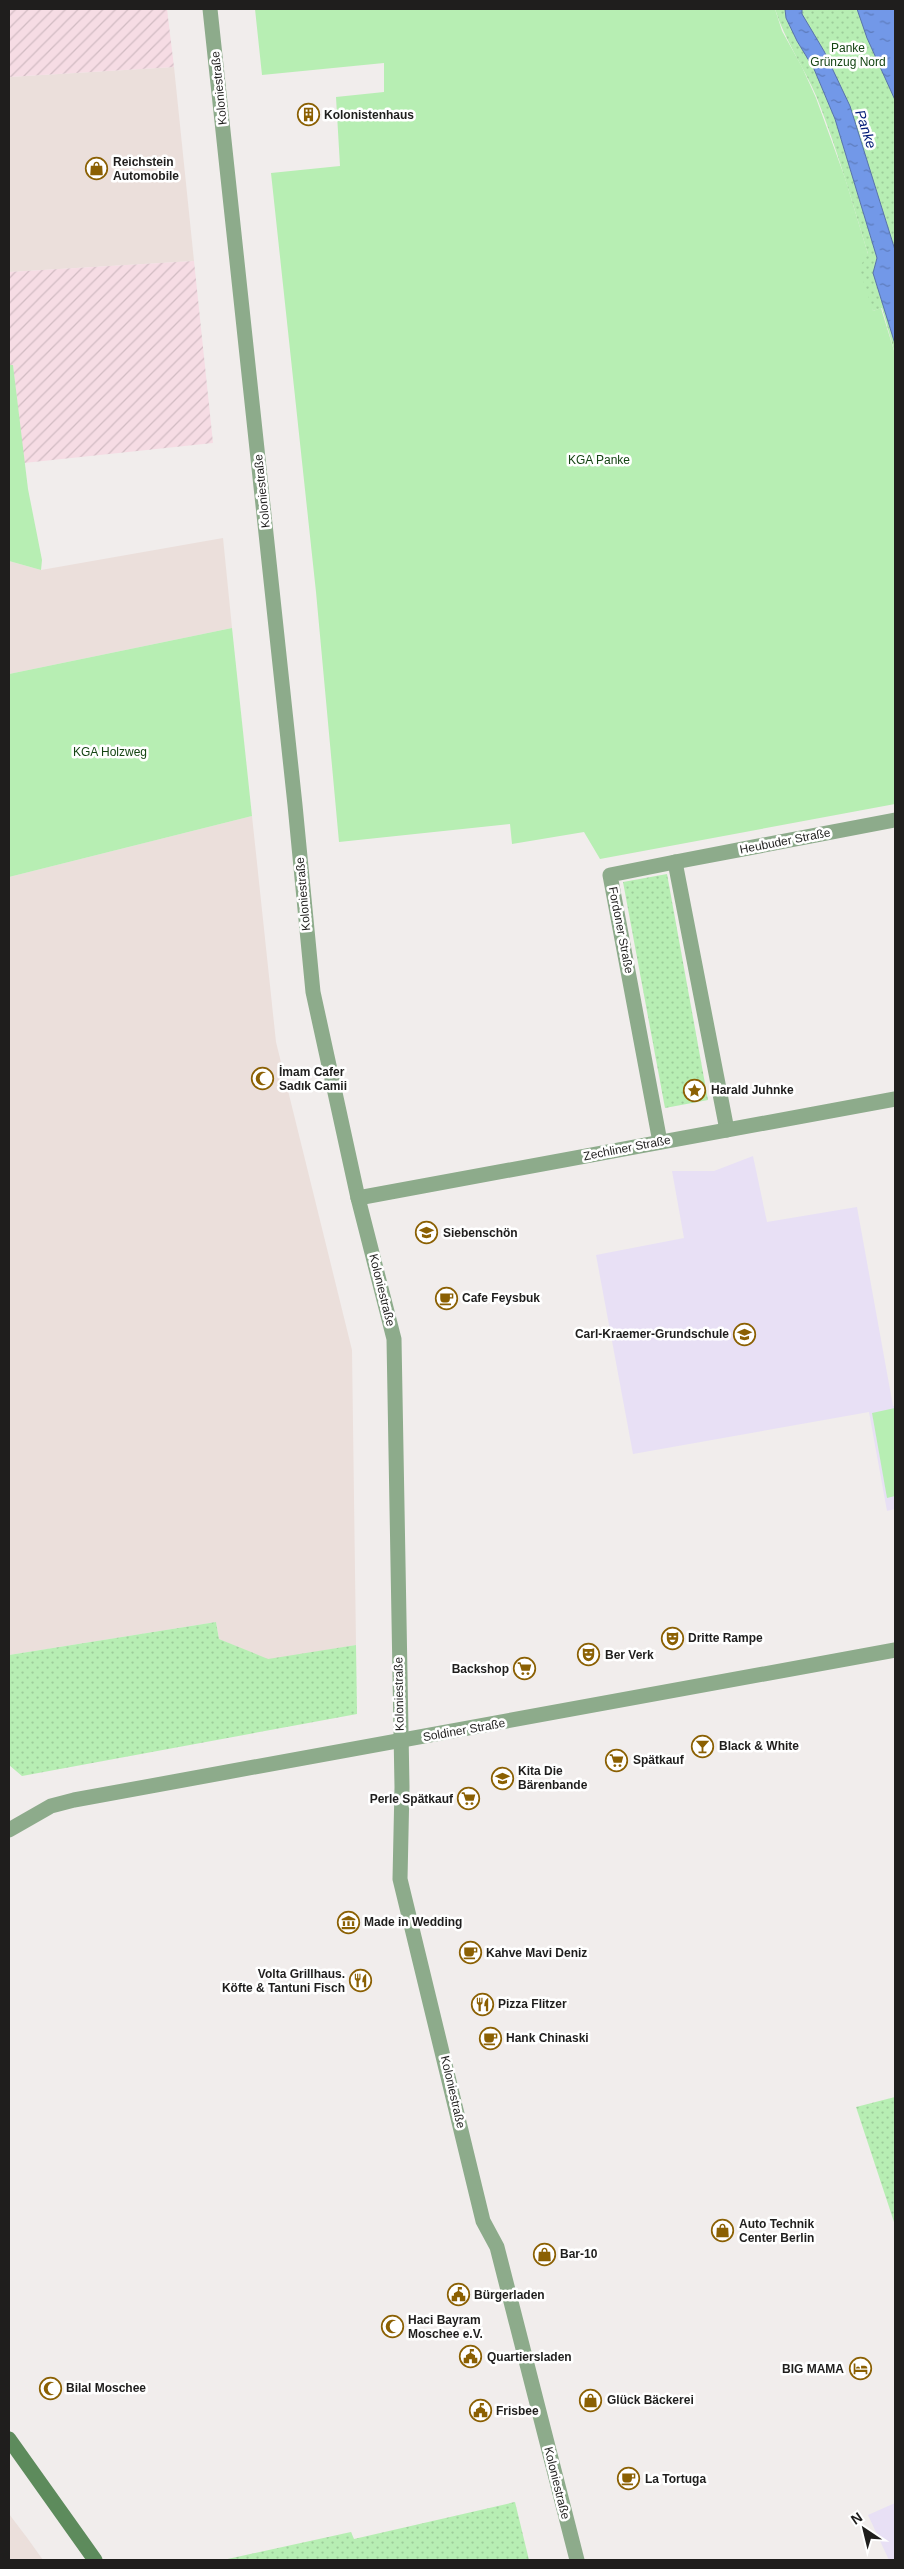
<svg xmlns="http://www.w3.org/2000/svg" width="904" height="2569" viewBox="0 0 904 2569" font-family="Helvetica,sans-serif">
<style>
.built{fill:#ebdfdb}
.industrial{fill:url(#industrial-furrows)}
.education{fill:#e8e0f5}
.green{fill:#b7eeb3}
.park{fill:url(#park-dots)}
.water{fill:url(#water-ripples);stroke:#5973ab}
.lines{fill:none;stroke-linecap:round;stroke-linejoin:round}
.street{stroke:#8dab8b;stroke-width:15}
.secondary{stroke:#5d8b5c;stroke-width:15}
.labels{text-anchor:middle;stroke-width:5;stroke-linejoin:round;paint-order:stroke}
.park-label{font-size:12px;fill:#154514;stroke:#fff}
.street-label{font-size:12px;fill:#1f1e1d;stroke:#fff}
.poi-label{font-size:12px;font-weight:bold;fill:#1f1e1d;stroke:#fff;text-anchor:start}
.water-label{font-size:14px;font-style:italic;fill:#021b77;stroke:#fff}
</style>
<defs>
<pattern id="industrial-furrows" width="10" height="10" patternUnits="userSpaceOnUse" patternTransform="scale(1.25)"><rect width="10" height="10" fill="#f6dce4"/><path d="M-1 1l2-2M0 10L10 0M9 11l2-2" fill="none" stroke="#d2bcc3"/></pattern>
<pattern id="park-dots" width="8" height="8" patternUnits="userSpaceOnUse" patternTransform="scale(1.25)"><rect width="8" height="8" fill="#b7eeb3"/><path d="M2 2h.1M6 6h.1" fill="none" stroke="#9dcc9a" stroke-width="1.8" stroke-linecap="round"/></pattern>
<pattern id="water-ripples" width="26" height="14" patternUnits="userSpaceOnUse" patternTransform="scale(1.25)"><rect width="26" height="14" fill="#7298e8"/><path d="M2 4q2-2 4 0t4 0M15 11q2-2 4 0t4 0" fill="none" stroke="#5d7bbb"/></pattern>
</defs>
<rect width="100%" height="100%" fill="#f1edec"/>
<g class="built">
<polygon points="174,67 194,261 9,272 9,77"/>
<polygon points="223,538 232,628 9,674 9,561 41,570"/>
<polygon points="252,816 276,1042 352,1350 356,1645 268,1660 219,1639 216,1622 9,1655 9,877"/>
<polygon points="9,2514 28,2539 43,2560 9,2560"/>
</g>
<g class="industrial">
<polygon points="9,9 167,9 174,67 9,77"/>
<polygon points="194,261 213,443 24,463 13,365 9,365 9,272"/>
</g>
<g class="education">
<polygon points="753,1156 767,1222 857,1207 893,1406 895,1406 895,1509 887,1511 869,1412 633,1454 596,1255 684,1238 672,1171 714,1171"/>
<polygon points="895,2503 895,2560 889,2560 868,2515"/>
</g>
<g class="green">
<polygon points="255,9 775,9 782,31 802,67 816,98 845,178 868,254 873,311 881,308 895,354 895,804 600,859 584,832 512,844 510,824 339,842 316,592 271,173 340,166 336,97 384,92 384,63 262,75"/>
<polygon points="9,365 13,365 28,489 42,560 41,570 9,561"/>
<polygon points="232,628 252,816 9,877 9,674"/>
<polygon points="895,1408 895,1496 887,1498 872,1413"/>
</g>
<g class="park">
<path d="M 775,9 L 895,9 L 895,354 L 882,308 L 873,311 L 859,268 L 868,254 C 852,201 837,149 817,98 C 804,67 785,41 775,9 Z"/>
<polygon points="667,874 708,1100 665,1108 623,882"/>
<polygon points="216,1622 219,1639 268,1659 356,1645 357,1714 22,1776 9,1765 9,1655"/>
<polygon points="895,2097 895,2225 856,2107"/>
<polygon points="515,2502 529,2560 223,2560 351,2532 354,2539"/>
</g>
<g class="water">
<polygon points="785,9 802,9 802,14 824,51 850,106 895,250 895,344 873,273 877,258 835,119 814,69 797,41 786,18"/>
<polygon points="857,9 895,9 895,100 867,38"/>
</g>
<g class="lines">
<g class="street">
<polyline points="210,9 295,805 313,992 358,1198 394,1339 402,1787 400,1879 483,2221 497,2247 577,2560"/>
<polyline points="675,862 895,820"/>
<polyline points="660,1142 610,875 675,862 727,1130"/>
<polyline points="358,1198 895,1099"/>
<polyline points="9,1830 51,1806 74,1800 895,1650"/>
</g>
<polyline class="secondary" points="9,2439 95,2560"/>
</g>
<defs>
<symbol id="building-ring" viewBox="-11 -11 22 22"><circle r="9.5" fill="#fff" stroke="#8b6003" stroke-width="1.5"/><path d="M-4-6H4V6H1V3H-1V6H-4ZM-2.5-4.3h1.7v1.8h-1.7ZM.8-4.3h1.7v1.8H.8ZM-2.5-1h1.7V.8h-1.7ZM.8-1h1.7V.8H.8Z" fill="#8b6003"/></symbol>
<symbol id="shop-ring" viewBox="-11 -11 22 22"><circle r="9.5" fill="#fff" stroke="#8b6003" stroke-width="1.5"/><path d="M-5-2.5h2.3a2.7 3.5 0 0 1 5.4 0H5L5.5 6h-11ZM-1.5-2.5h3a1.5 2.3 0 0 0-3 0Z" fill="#8b6003"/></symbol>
<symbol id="mosque-ring" viewBox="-11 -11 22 22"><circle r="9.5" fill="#fff" stroke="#8b6003" stroke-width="1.5"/><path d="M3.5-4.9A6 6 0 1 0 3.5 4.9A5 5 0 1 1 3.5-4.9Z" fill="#8b6003"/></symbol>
<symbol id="sight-ring" viewBox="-11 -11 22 22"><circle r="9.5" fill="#fff" stroke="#8b6003" stroke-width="1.5"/><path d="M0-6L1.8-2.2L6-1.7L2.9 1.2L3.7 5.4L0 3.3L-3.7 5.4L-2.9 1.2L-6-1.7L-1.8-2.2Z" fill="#8b6003"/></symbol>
<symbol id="school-ring" viewBox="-11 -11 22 22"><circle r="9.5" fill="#fff" stroke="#8b6003" stroke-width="1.5"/><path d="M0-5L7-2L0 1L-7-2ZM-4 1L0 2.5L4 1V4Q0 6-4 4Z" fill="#8b6003"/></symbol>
<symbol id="cafe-ring" viewBox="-11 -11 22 22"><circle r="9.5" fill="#fff" stroke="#8b6003" stroke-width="1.5"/><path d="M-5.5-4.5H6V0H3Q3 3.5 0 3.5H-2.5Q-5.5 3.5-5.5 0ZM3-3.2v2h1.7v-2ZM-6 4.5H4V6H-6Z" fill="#8b6003"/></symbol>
<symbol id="theatre-ring" viewBox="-11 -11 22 22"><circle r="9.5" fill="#fff" stroke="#8b6003" stroke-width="1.5"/><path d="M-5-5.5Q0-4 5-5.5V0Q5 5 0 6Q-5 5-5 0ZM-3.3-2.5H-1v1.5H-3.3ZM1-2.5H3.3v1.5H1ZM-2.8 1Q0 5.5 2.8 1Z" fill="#8b6003"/></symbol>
<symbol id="supermarket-ring" viewBox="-11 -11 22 22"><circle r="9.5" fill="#fff" stroke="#8b6003" stroke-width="1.5"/><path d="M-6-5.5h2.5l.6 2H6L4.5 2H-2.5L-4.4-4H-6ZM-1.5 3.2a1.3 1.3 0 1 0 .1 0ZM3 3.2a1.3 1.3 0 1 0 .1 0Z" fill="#8b6003"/></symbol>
<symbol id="bar-ring" viewBox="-11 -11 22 22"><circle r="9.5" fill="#fff" stroke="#8b6003" stroke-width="1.5"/><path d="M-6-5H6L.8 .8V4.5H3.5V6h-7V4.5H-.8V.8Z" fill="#8b6003"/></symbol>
<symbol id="museum-ring" viewBox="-11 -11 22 22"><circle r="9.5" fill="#fff" stroke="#8b6003" stroke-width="1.5"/><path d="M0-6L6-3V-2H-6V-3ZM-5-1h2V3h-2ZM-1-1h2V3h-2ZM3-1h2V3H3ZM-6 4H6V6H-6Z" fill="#8b6003"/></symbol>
<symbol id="restaurant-ring" viewBox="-11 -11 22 22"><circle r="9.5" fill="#fff" stroke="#8b6003" stroke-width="1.5"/><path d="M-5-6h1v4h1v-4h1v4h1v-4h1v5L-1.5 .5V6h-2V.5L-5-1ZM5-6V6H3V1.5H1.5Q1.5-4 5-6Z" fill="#8b6003"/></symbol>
<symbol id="civic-ring" viewBox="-11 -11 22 22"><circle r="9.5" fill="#fff" stroke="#8b6003" stroke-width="1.5"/><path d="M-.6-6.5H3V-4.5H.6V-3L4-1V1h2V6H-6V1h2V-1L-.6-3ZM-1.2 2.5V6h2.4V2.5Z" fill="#8b6003"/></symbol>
<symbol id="hotel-ring" viewBox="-11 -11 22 22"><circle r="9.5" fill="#fff" stroke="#8b6003" stroke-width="1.5"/><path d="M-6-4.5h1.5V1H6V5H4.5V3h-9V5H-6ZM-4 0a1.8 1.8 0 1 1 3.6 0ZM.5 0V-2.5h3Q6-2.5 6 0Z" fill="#8b6003"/></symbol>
</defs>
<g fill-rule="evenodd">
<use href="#building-ring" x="296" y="102" width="25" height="25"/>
<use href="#shop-ring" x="84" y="156" width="25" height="25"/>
<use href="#mosque-ring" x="250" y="1066" width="25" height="25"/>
<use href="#sight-ring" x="682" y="1078" width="25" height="25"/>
<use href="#school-ring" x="414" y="1220" width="25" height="25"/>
<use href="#cafe-ring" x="434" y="1286" width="25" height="25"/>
<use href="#school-ring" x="732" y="1322" width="25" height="25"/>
<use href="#theatre-ring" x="660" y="1626" width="25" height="25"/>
<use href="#theatre-ring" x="576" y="1642" width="25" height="25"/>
<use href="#supermarket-ring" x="512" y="1656" width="25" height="25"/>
<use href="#bar-ring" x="690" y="1734" width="25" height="25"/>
<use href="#supermarket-ring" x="604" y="1748" width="25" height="25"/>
<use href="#school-ring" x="490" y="1766" width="25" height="25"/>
<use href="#supermarket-ring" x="456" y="1786" width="25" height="25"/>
<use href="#museum-ring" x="336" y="1910" width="25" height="25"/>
<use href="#cafe-ring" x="458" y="1940" width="25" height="25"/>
<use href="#restaurant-ring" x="348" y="1968" width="25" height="25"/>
<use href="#restaurant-ring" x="470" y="1992" width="25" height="25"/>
<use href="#cafe-ring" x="478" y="2026" width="25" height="25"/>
<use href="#shop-ring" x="710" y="2218" width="25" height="25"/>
<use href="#shop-ring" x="532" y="2242" width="25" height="25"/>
<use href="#civic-ring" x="446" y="2282" width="25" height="25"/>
<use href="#mosque-ring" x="380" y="2314" width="25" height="25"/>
<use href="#civic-ring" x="458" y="2344" width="25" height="25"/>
<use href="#hotel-ring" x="848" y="2356" width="25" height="25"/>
<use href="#mosque-ring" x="38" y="2376" width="25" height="25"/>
<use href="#shop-ring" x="578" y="2388" width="25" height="25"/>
<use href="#civic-ring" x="468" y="2398" width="25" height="25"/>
<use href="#cafe-ring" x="616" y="2466" width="25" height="25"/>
</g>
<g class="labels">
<g class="park-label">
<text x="848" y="52">Panke<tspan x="848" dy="14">Grünzug Nord</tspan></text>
<text x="599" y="464">KGA Panke</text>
<text x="110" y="756">KGA Holzweg</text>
</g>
<g class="street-label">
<text transform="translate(219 88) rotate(-96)" y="4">Koloniestraße</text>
<text transform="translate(262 491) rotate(-96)" y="4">Koloniestraße</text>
<text transform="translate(785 841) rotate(-11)" y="4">Heubuder Straße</text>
<text transform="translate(303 894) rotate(-95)" y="4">Koloniestraße</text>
<text transform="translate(621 930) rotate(79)" y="4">Fordoner Straße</text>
<text transform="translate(627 1148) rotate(-11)" y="4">Zechliner Straße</text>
<text transform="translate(382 1290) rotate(76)" y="4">Koloniestraße</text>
<text transform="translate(399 1694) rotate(-91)" y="4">Koloniestraße</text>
<text transform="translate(464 1730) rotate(-10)" y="4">Soldiner Straße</text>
<text transform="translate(453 2092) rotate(77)" y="4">Koloniestraße</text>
<text transform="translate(557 2483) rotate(76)" y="4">Koloniestraße</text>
</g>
<g class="poi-label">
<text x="324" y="119">Kolonistenhaus</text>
<text x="113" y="166">Reichstein<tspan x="113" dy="14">Automobile</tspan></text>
<text x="279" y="1076">İmam Cafer<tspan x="279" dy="14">Sadık Camii</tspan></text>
<text x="711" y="1094">Harald Juhnke</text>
<text x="443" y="1237">Siebenschön</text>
<text x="462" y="1302">Cafe Feysbuk</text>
<text x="729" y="1338" text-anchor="end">Carl-Kraemer-Grundschule</text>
<text x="688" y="1642">Dritte Rampe</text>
<text x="605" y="1659">Ber Verk</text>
<text x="509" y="1673" text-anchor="end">Backshop</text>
<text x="719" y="1750">Black &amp; White</text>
<text x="633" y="1764">Spätkauf</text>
<text x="518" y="1775">Kita Die<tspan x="518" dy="14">Bärenbande</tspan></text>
<text x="453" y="1803" text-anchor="end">Perle Spätkauf</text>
<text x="364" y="1926">Made in Wedding</text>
<text x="486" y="1957">Kahve Mavi Deniz</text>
<text x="345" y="1978" text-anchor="end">Volta Grillhaus.<tspan x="345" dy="14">Köfte &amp; Tantuni Fisch</tspan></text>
<text x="498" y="2008">Pizza Flitzer</text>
<text x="506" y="2042">Hank Chinaski</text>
<text x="739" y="2228">Auto Technik<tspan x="739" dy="14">Center Berlin</tspan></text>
<text x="560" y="2258">Bar-10</text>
<text x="474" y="2299">Bürgerladen</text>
<text x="408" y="2324">Haci Bayram<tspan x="408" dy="14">Moschee e.V.</tspan></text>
<text x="487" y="2361">Quartiersladen</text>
<text x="844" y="2373" text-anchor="end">BIG MAMA</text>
<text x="66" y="2392">Bilal Moschee</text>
<text x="607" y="2404">Glück Bäckerei</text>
<text x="496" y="2415">Frisbee</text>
<text x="645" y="2483">La Tortuga</text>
</g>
<g class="water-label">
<text transform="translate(866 129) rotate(72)" y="5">Panke</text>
</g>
</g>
<rect width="904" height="2569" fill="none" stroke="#1f1e1d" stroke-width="20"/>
<g transform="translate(864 2529) rotate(325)" stroke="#ffffff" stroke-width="4" paint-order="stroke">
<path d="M0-4L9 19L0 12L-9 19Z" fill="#1f1e1d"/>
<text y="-8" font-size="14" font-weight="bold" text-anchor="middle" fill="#1f1e1d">N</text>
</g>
</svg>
